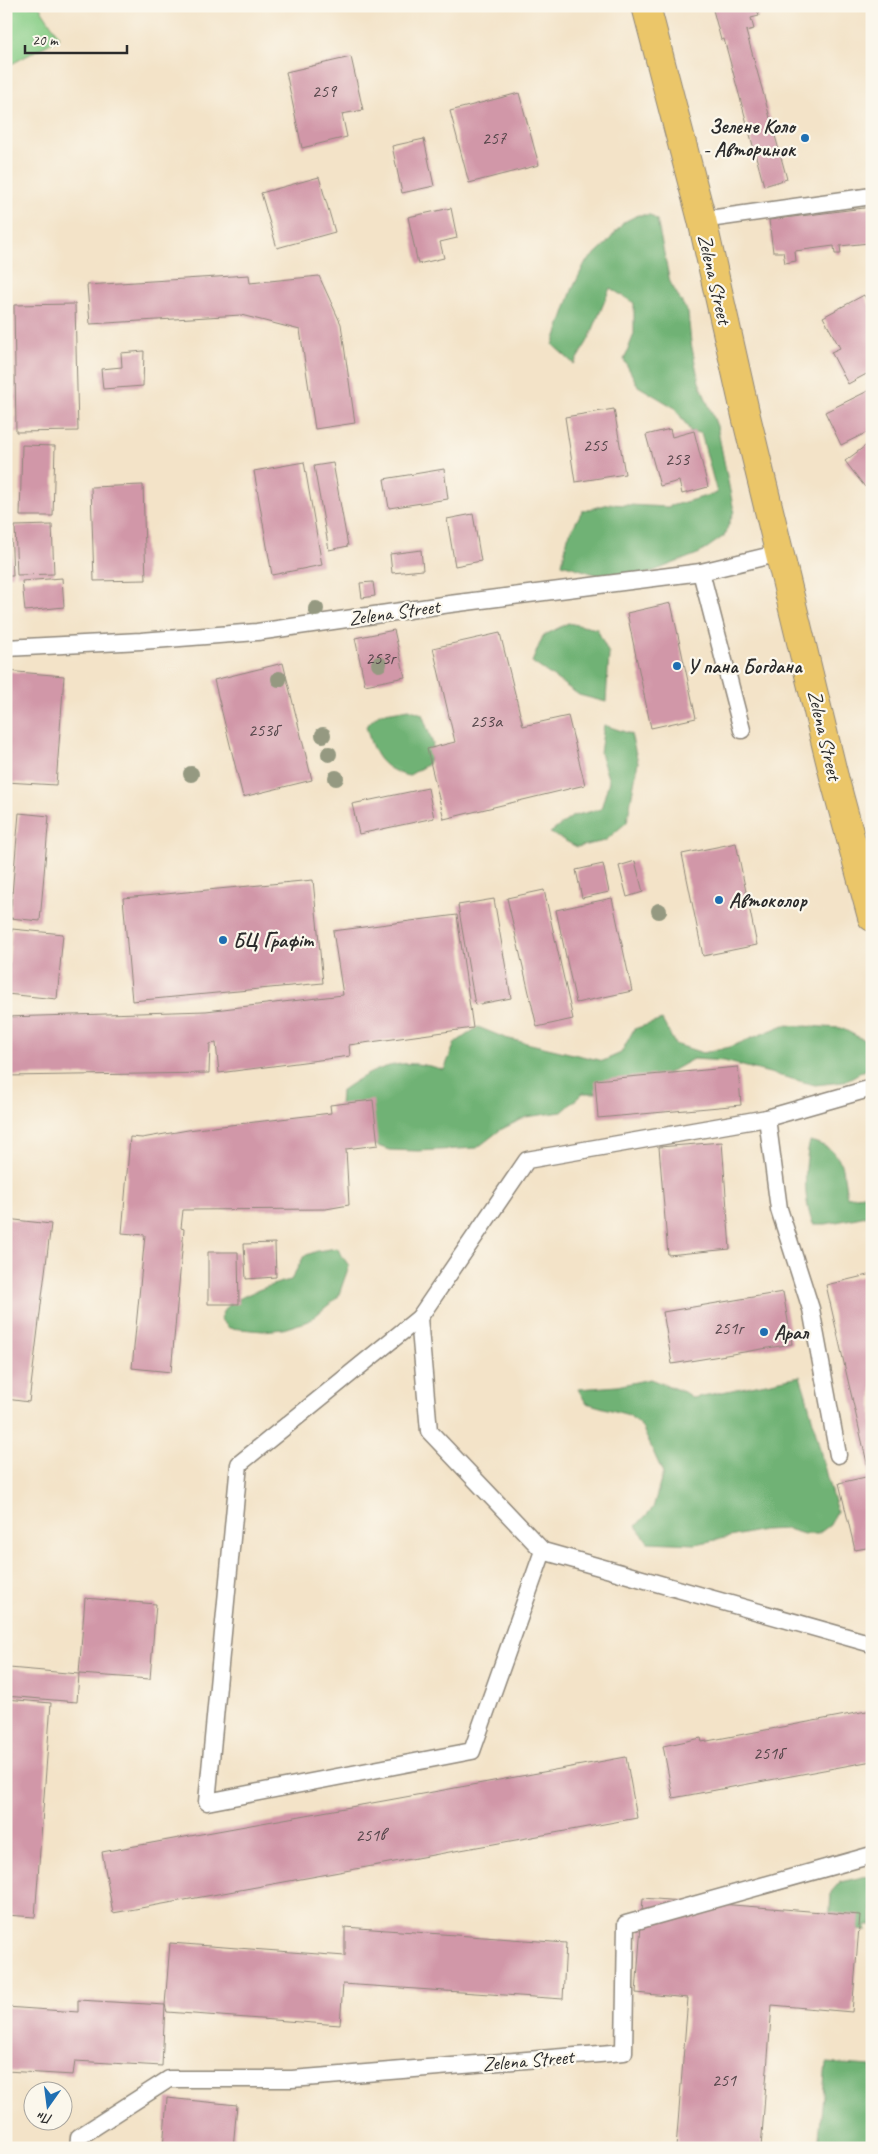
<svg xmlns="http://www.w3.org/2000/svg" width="878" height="2154" viewBox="0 0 878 2154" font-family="Caveat,sans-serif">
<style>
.green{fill:#8acf89;stroke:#5a7d5a}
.forest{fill:#6fb275;stroke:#4d6e50}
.building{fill:#d197a8}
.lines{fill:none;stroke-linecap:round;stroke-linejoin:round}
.service-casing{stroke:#8f877a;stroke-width:19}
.primary-casing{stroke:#8f877a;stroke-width:30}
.service{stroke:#fff;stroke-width:16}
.primary{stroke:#ebc669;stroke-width:28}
.tree{fill:#959981}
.poi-dot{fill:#1f6fb2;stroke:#fbf7ec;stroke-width:2}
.labels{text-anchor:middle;stroke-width:4.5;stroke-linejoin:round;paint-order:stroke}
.number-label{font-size:18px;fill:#54464a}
.poi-label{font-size:20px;font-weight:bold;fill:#2b2b2b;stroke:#fbf7ec;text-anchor:start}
.street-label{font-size:20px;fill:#2b2b2b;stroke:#fbf7ec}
</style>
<rect width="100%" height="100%" fill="#fbf7ec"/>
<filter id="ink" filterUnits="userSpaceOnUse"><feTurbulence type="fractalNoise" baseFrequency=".02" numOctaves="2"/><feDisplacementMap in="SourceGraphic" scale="10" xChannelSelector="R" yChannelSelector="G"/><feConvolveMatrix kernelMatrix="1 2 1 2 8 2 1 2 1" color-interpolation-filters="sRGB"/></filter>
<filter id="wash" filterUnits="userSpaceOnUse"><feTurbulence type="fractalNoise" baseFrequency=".0096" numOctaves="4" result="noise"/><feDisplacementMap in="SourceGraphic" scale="20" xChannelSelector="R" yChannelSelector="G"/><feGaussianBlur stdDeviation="1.12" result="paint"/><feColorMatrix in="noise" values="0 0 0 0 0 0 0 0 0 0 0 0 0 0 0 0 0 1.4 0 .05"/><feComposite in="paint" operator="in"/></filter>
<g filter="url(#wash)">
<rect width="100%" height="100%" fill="#f3e3c8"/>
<polygon class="green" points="6,6 39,6 60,38 6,67"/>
<g class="forest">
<polygon points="638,215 650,215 657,220 670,282 688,313 691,343 699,382 717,426 734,511 724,536 700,553 646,574 618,581 562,564 568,537 582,511 609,504 667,507 717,493 701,433 691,432 675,408 638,386 624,360 634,334 634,303 610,288 589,339 574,364 553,345 572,290 585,263 606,244 624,222"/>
<polygon points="568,623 597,629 609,654 606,702 579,695 532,662 543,636"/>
<path d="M 409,709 L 422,714 L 433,744 L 428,764 L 408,776 C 379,768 373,753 366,726 L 379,714 Z"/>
<polygon points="604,725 631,734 638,762 627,822 605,841 577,847 550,833 573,816 601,809 609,781 600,753"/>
<path d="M 662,1020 L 675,1044 L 703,1053 L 730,1047 L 784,1025 L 841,1028 L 866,1041 L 867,1069 L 843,1082 L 815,1085 L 724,1061 L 693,1059 L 641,1088 L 612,1093 L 583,1093 L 562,1112 L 526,1117 L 500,1130 L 477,1148 L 418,1151 L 389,1150 L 362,1140 L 339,1121 L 341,1091 C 376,1066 402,1056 444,1070 L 455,1043 L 478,1027 L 505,1038 L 603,1061 L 621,1053 L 634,1029 Z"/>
<path d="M 810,1141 C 844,1150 842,1166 847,1197 L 872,1194 L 872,1215 L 826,1224 L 813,1224 C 803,1200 804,1167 810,1141 Z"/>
<path d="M 337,1248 L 349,1266 L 338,1297 L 309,1321 L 283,1329 L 263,1331 L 229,1328 L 220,1319 C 221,1316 223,1311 225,1309 C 237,1296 275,1283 291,1280 L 304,1256 L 317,1251 Z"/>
<path d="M 800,1376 C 815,1420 822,1467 837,1511 L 830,1525 L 818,1534 L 804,1534 L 787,1529 L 763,1530 L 696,1544 L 648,1542 L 636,1526 L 653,1508 L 663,1473 L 642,1427 L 629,1415 L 586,1403 L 578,1389 L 617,1386 L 650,1379 L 684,1392 L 693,1398 Z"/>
<polygon points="872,1875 872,1925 866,1925 866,1931 829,1928 831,1892 840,1882"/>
<polygon points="826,2063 872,2066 872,2148 818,2148"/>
</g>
<g id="blocks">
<g class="building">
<polygon points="712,6 756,6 759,16 751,18 754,29 746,31 787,179 764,186 724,39 721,40"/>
<polygon points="351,57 363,110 342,114 347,137 302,148 286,72"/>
<polygon points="519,93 539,165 469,183 450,111"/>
<polygon points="424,139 434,186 402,193 392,146"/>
<polygon points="319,177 335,232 277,248 261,193"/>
<polygon points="872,207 872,253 869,243 840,246 841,254 835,254 834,246 795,251 796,261 785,263 783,252 773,252 769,220"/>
<polygon points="451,208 457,238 440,242 444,258 418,264 408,217"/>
<polygon points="249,275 250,283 319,276 341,324 355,423 315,429 300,330 241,315 90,324 87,285"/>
<polygon points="864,295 872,309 872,371 848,384 831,352 840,348 823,317"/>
<polygon points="75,304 78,431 16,432 14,305"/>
<polygon points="144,351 143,386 103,389 101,369 122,367 121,353"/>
<polygon points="870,390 872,394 872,430 841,445 825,412"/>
<polygon points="614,409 625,474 575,482 565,417"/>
<polygon points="670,429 672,437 694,431 708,487 682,494 679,481 660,486 646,435"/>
<polygon points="872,441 872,481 865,487 845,461"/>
<polygon points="22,445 55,446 53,516 20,516"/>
<polygon points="6,454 8,454 13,576 6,576"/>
<polygon points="304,462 322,565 272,575 254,471"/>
<polygon points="333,463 348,546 329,550 314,466"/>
<polygon points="444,469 448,499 389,508 384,479"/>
<polygon points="143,485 146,580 94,581 91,487"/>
<polygon points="473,514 481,561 455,566 447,519"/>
<polygon points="52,525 54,574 17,575 15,526"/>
<polygon points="421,550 423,570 392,573 390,554"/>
<polygon points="62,578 64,607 25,611 22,581"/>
<polygon points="373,582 375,596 362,598 360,583"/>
<polygon points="671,603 696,718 651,728 627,613"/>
<polygon points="394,630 405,677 365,685 355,638"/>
<polygon points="500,633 523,726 568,716 585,785 444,819 427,749 455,742 433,648"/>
<polygon points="283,663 312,780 243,797 214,680"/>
<polygon points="6,671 64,676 56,785 6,782"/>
<polygon points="428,788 434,818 359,834 352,804"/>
<polygon points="19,813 49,816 40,921 10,918"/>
<polygon points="736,843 757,945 703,956 682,854"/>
<polygon points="635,861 643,892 627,897 619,866"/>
<polygon points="603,864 609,892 582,898 576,870"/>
<polygon points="313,880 323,983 132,1001 123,898"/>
<polygon points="544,890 573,1019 537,1027 507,898"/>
<polygon points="612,898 632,991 576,1003 556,910"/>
<polygon points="494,899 511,998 475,1005 458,905"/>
<polygon points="457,915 473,1028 349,1045 350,1056 219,1073 216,1043 210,1044 209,1073 6,1076 6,1017 206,1011 343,995 333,931"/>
<polygon points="12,929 63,934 57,999 6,994"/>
<polygon points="738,1067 741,1105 598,1118 595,1080"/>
<polygon points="373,1100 378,1145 346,1149 349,1205 326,1209 183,1210 181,1228 184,1229 171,1372 132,1368 145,1235 122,1233 130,1137 142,1138 188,1130 331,1113 330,1105"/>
<polygon points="722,1142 730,1249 668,1255 659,1147"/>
<polygon points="6,1219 51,1224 29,1402 6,1399"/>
<polygon points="275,1243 276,1277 246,1279 244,1244"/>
<polygon points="208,1252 238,1252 239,1304 208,1304"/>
<polygon points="872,1274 872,1547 855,1550 839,1483 870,1476 826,1285"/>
<polygon points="783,1292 792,1344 672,1364 663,1312"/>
<polygon points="85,1598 156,1604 150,1679 79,1674"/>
<polygon points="9,1668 79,1674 77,1702 6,1696"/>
<polygon points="6,1699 51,1703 35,1917 6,1915"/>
<polygon points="872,1710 872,1761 673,1798 663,1746 701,1738 702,1742"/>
<polygon points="626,1757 637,1818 113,1913 102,1852"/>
<polygon points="643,1898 860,1915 852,2012 772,2005 761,2148 676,2148 688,1998 636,1993"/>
<polygon points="345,1927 566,1943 563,1999 343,1984 340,2025 167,2012 165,2005 170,1943 345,1956"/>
<polygon points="78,2000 165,2005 162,2066 75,2061 73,2075 6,2071 6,2007 78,2012"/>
<polygon points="167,2098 237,2105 233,2148 163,2148"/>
</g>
</g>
</g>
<g filter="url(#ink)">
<use href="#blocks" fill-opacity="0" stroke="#8f877a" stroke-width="1"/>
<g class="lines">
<defs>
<g id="service">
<polyline points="702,220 872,196"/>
<polyline points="701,572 742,730"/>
<polyline points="6,648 141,641 257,632 450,604 701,572 780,553"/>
<polyline points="872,1088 767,1118 527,1160 419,1318 429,1431 543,1551 872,1644"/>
<polyline points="767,1118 779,1209 811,1309 838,1455"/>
<polyline points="419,1318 239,1464 207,1802 472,1751 543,1551"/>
<polyline points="78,2148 79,2137 169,2079 292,2079 624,2052 626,1924 872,1855"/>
</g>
<polyline id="primary" points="646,6 702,220 746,416 834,777 872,917"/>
</defs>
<use href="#service" class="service-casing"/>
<use href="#primary" class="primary-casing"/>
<use href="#service" class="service"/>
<use href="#primary" class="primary"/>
</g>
<g class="tree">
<circle cx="316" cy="609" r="8"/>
<circle cx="379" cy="664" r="8"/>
<circle cx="279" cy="679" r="8"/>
<circle cx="323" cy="735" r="8"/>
<circle cx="329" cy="754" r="8"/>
<circle cx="191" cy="774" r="8"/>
<circle cx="336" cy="778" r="8"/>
<circle cx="659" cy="911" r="8"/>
</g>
</g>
<g class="poi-dot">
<circle cx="805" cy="138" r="5"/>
<circle cx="677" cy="666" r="5"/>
<circle cx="719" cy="900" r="5"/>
<circle cx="223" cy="940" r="5"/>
<circle cx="764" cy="1332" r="5"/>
</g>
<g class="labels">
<g class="number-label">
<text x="324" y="97">259</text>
<text x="494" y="144">257</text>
<text x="595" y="451">255</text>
<text x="677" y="465">253</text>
<text x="380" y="664">253г</text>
<text x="486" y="727">253а</text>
<text x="263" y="736">253б</text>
<text x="728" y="1334">251г</text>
<text x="768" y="1759">251б</text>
<text x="370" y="1841">251в</text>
<text x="724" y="2086">251</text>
</g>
<g class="poi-label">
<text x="795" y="133" text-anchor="end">Зелене Коло<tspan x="795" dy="23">- Авторинок</tspan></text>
<text x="687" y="673">У пана Богдана</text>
<text x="729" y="907">Автоколор</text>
<text x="233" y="947">БЦ Графіт</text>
<text x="774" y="1339">Арал</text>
</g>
<g class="street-label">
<text transform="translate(715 279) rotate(77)" y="7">Zelena Street</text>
<text transform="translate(394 612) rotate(-8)" y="7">Zelena Street</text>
<text transform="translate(825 735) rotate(77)" y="7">Zelena Street</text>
<text transform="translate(528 2060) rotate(-5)" y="7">Zelena Street</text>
</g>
</g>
<rect width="878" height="2154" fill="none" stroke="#fbf7ec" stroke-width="25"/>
<g transform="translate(48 2106) rotate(194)"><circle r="24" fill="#fbf7ec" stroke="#a8a59f"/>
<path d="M0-4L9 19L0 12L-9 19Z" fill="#1f6fb2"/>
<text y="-8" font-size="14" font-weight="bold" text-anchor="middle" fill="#2b2b2b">Пн</text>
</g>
<path d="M25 45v8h102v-8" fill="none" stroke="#2b2b2b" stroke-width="2.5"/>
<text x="32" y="45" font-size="15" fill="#2b2b2b" stroke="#fbf7ec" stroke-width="4" paint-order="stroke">20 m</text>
</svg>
